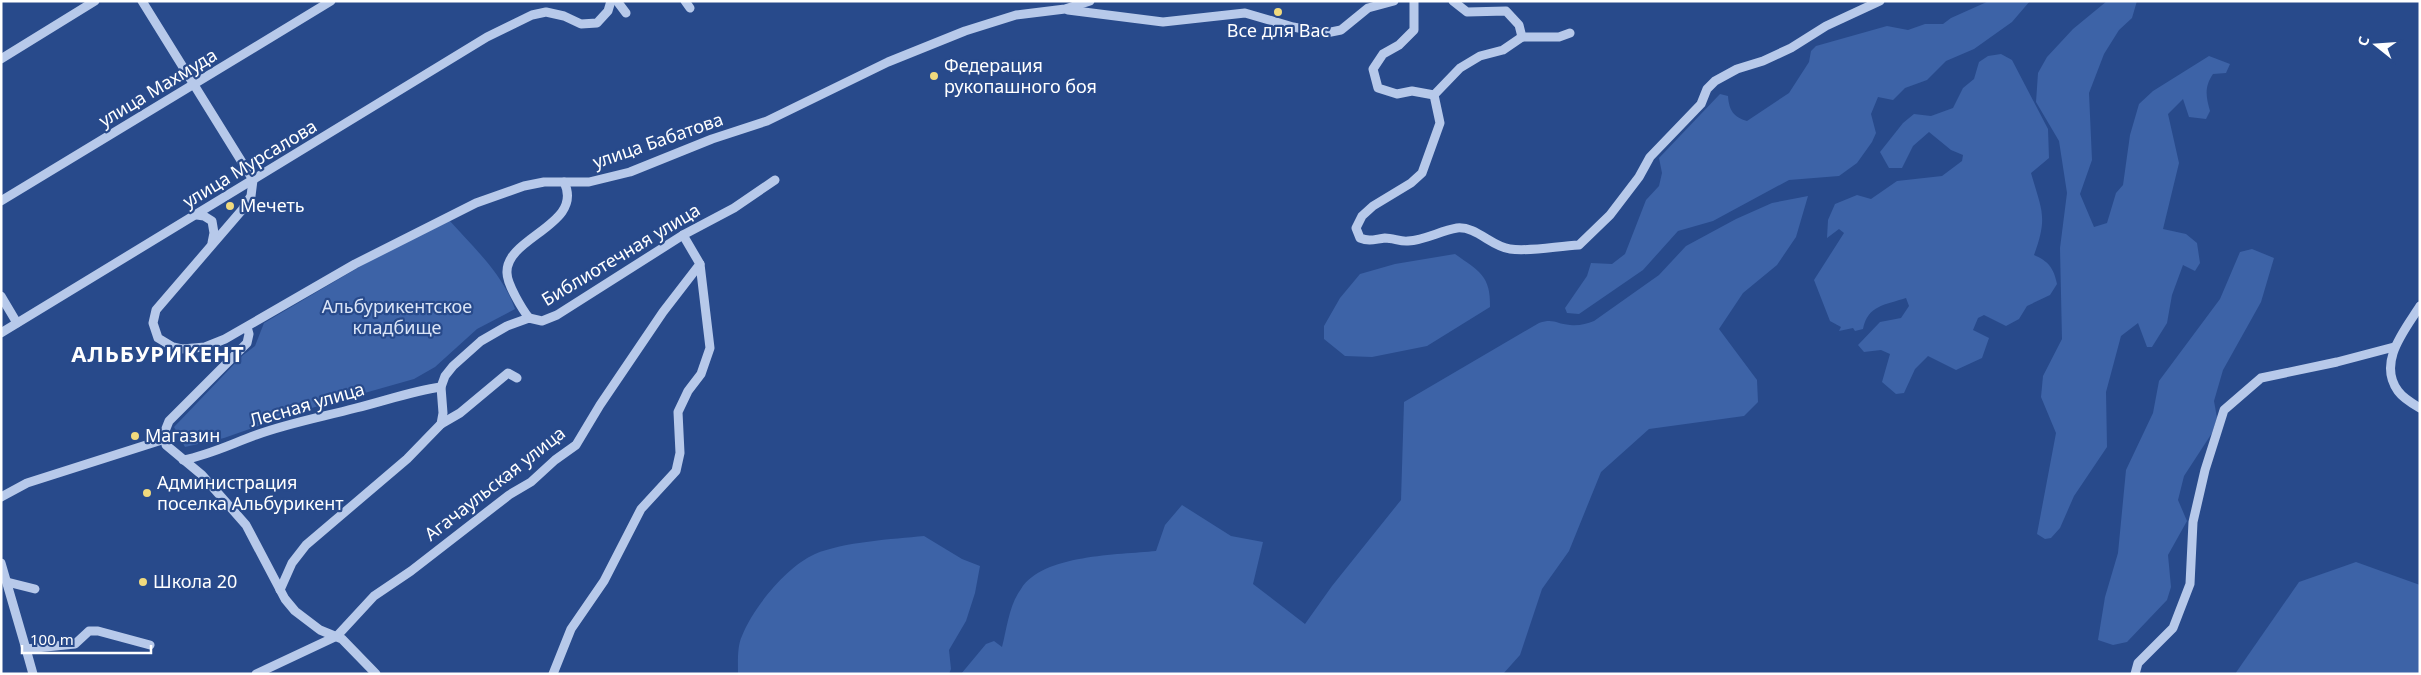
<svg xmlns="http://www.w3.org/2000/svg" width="2421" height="675" viewBox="0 0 2421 675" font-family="'Noto Sans',sans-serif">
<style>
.green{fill:#3d63a7}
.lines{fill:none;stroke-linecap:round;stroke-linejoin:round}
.minor{stroke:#b7c9ea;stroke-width:9}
.poi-dot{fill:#f1da7d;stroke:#284a8b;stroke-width:2}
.labels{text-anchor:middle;stroke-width:4.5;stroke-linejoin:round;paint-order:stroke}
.poi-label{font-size:18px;fill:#fff;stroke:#284a8b;text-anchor:start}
.street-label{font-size:18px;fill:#fff;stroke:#284a8b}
.park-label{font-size:18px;fill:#dbe5f7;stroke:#284a8b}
.district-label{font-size:22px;font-weight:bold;letter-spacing:1px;fill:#fff;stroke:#284a8b}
</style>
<rect width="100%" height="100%" fill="#284a8b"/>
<g class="green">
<path d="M 1989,1 L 2030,1 L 2012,22 L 1974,49 L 1946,61 L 1927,80 L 1905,88 L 1893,100 L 1878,97 L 1871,114 L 1876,133 L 1872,142 L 1857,163 L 1839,176 L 1789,180 L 1713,221 L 1678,231 L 1643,270 L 1579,314 L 1567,313 L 1565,308 L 1587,276 L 1591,263 L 1612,264 L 1625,254 L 1646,200 L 1659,186 L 1662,173 L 1659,158 L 1720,94 L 1728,96 C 1729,111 1734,117 1747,121 L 1789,93 L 1809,62 L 1811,51 L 1816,46 L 1887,26 L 1908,30 L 1925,24 L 1943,24 L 1951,18 Z"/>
<path d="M 2107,1 L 2137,1 L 2132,18 L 2119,30 L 2104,54 L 2089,93 L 2092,160 L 2080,194 L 2094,227 L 2107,223 L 2116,193 L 2123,185 L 2130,135 L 2139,104 L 2153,91 L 2209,56 L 2230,64 L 2226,73 L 2213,74 C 2204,87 2206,97 2210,111 L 2206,119 L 2189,117 L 2183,99 L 2168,114 L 2179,163 L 2163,229 L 2186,234 L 2197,243 L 2200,263 L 2195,271 L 2183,265 L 2172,295 L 2167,323 L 2152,347 L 2147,347 L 2138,323 L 2121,336 L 2106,392 L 2107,447 L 2074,496 L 2060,528 L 2051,538 L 2045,539 L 2037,534 L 2056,433 L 2041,397 L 2043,376 L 2062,339 L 2060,248 L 2067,193 L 2059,141 L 2036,102 L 2038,73 L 2047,57 L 2073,29 Z"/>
<path d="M 2001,54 L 2012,60 L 2048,129 L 2049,158 L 2031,173 C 2042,211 2048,217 2034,255 C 2048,261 2054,268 2057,284 L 2050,295 L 2027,306 L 2019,319 L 2006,326 L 1984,315 L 1978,318 L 1973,330 L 1989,338 L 1982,358 L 1956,370 L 1928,356 L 1915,369 L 1904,393 L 1896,394 L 1882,382 L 1890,354 L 1881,350 L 1864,352 L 1858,345 L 1880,322 L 1901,318 L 1909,306 L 1906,298 C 1885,305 1868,305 1863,329 L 1855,331 L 1853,328 L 1839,331 L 1841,327 L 1830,321 L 1814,280 L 1844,233 L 1839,229 L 1827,238 L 1828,220 L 1835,204 L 1857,195 L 1871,199 L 1897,181 L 1942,176 L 1962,161 L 1963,155 L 1951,150 L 1929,132 L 1913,146 L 1902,168 L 1889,168 L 1880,152 L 1903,123 L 1914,114 L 1931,116 L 1953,108 L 1963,88 L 1974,79 L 1979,62 L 1988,56 Z"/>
<path d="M 1808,196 L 1796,237 L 1777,265 L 1743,293 L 1719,329 L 1757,380 L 1758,402 L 1744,416 L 1649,429 L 1601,472 L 1569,551 L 1542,589 L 1520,655 L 1503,674 L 961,674 L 986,644 L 994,641 L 1002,647 C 1007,628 1009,605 1021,589 C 1043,554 1118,555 1156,551 L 1165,525 L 1182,505 L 1231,536 L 1263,542 L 1253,584 L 1305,624 L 1332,586 L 1401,500 L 1404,402 L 1539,323 C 1554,318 1556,324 1570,325 C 1579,326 1586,324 1594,321 L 1659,275 L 1686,246 L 1736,219 L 1772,203 Z"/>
<path d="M 449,220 C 473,247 503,274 515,309 L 477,329 L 435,367 L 414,379 L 301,411 L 224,438 L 185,447 L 174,427 L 242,356 L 255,346 L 264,323 L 395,246 Z"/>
<polygon points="2252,249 2274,258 2261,302 2223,370 2214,401 2217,418 2212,433 2184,476 2178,500 2187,521 2168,555 2171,587 2167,600 2127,642 2113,645 2098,640 2105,597 2118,553 2126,470 2153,413 2159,381 2220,299 2240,252"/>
<path d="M 1455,254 C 1479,271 1491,276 1490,307 L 1427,346 L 1372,357 L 1345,356 L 1324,339 L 1324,326 L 1340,298 L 1360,274 L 1395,264 Z"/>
<path d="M 924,536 L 962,559 L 980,566 L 975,593 L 966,621 L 949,650 L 951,669 L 949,674 L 738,674 C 738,663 737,646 742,636 C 753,608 786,567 815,554 C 843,542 893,539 924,536 Z"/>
<polygon points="2356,562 2420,585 2420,674 2235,674 2299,582"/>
</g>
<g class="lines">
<g class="minor">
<polyline points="142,1 253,180 251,196 242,210 156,310 153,323 158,338 173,347 182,349 205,347 225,339 355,264 476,203 524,186 544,182 589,182 630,172 712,139 767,121 888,62 965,31 1016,15 1065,9 1090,1"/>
<polyline points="617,1 626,13"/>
<polyline points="685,1 690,8"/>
<polyline points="1414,1 1414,30 1399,45 1383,54 1373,69 1378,88 1397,94 1412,91 1434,95"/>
<polyline points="1453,1 1467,12 1506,11 1519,25 1522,37 1559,37 1570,33"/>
<polyline points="1068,10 1163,22 1245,13 1293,27 1326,33 1341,30 1368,8 1394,1"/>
<polyline points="1,59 95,1"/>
<path d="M 1434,95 L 1440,123 L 1422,173 L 1411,183 L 1373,206 L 1362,216 L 1356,228 L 1360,238 C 1370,242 1375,239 1385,238 C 1393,238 1401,242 1408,241 C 1425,240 1440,231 1457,228 C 1476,226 1492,247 1510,249 C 1530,252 1557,246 1579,245 L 1610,215 L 1639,177 L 1650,157 L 1701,104 L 1707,89 L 1715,81 L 1737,69 L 1763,61 L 1791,48 L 1826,26 L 1880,1"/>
<polyline points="1434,95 1460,68 1480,56 1503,50 1522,37"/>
<polyline points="1,201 331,1"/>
<polyline points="197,215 204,216 212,221 214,233 212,243"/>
<polyline points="1,296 17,323"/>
<path d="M 2420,306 C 2405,330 2377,362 2398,391 C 2403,398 2413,404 2420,408"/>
<path d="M 529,318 C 522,309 507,284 507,273 C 505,237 585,225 564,182"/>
<polyline points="247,327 249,334 247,343 169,421 165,431 166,445 202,475 246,525 285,599 295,611 320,630 342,639 376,674"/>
<polyline points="1,333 487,37 532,15 546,12 564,16 581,24 597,23 608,11 611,1"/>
<polyline points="441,424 460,413 508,373 517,378"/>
<path d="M 183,460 C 209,455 231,444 256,435 C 289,423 322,417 356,408 C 385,401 412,391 441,387"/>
<polyline points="1,497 27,483 165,439"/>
<polyline points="1,563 26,649 75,644 89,631 98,631 150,645"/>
<polyline points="7,582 35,589"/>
<polyline points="280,590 292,563 306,545 407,459 441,424 443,413 441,387 445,376 453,366 481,341 507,326 529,318 542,321 557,315 683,235 734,208 775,180"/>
<polyline points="26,649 33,674"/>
<polyline points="256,674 337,636 374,596 411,571 509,495 531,482 555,460 576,445 600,405 663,312 700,264 683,235"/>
<polyline points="553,674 571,629 604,581 641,509 676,471 680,453 678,412 688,391 701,374 710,348 700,264"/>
<polyline points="2135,674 2138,663 2173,628 2190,584 2193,522 2205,470 2224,410 2261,378 2337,362 2394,347"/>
</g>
</g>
<g class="poi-dot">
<circle cx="1278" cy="12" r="5"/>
<circle cx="934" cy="76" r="5"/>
<circle cx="230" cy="206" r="5"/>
<circle cx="135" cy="436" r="5"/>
<circle cx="147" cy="493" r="5"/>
<circle cx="143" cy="582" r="5"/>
</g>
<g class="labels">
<g class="poi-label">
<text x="1278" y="37" text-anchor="middle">Все для Вас</text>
<text x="944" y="72">Федерация<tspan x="944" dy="21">рукопашного боя</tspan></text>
<text x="240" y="212">Мечеть</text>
<text x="145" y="442">Магазин</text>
<text x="157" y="489">Администрация<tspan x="157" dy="21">поселка Альбурикент</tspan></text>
<text x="153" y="588">Школа 20</text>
</g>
<g class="street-label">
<text transform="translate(158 88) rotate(-31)" y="6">улица Махмуда</text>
<text transform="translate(658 141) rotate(-19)" y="6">улица Бабатова</text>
<text transform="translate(250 164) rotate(-31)" y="6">улица Мурсалова</text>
<text transform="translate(621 255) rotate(-31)" y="6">Библиотечная улица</text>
<text transform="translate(307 405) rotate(-16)" y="6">Лесная улица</text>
<text transform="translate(495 484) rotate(-38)" y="6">Агачаульская улица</text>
</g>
<g class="park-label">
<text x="397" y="313">Альбурикентское<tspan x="397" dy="21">кладбище</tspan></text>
</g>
<g class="district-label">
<text x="158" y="362">АЛЬБУРИКЕНТ</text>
</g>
</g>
<rect width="2421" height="675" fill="none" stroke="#ffffff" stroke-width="5"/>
<g transform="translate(2376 45) rotate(287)" stroke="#284a8b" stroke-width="4" paint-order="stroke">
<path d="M0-4L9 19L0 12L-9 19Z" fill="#ffffff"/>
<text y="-8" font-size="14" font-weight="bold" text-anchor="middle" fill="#ffffff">С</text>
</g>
<path d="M22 645v8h129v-8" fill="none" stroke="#ffffff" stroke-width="2.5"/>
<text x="30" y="645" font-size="15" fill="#ffffff" stroke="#284a8b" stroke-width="4" paint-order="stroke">100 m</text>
</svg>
